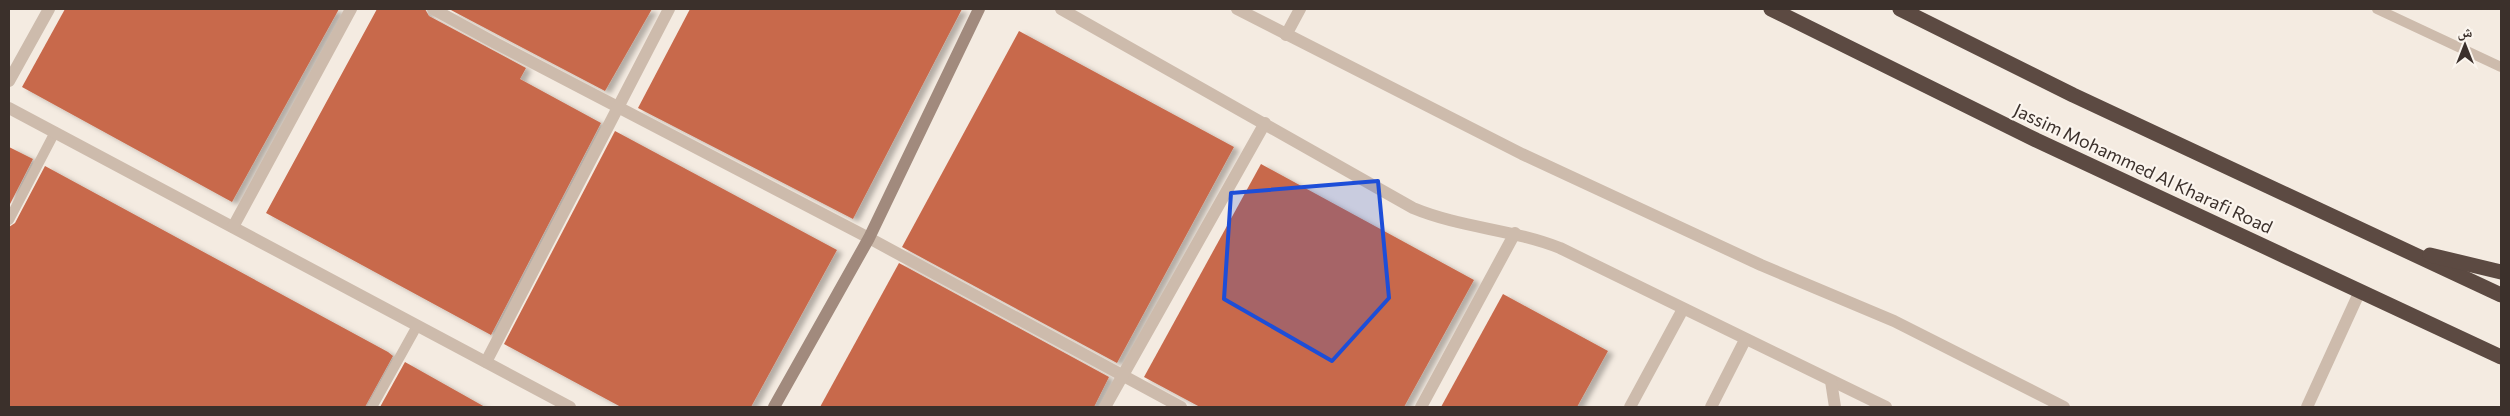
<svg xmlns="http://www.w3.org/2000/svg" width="2510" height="416" viewBox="0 0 2510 416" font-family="Commissioner,'Noto Naskh Arabic',sans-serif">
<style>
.building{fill:#c8694b;filter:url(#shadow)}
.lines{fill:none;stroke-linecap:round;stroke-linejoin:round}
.lane{stroke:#cdbbac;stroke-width:10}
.street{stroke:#cdbbac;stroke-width:12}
.secondary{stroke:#a18a7d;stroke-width:12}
.highway{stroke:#5c4a42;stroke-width:15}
.marked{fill:#1d4ed8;fill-opacity:0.2;stroke:#1d4ed8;stroke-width:4;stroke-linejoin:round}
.labels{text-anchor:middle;stroke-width:4.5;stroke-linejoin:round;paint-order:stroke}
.street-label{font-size:18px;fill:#3b302b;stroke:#fbf5ee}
</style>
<defs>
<filter id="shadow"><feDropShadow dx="5.5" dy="3" stdDeviation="2.5" flood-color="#0004"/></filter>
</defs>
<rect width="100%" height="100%" fill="#f4ebe1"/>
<g class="building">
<polygon points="65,9 339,9 232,202 22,87"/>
<polygon points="377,9 425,9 429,16 526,68 520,79 601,123 491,335 266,213"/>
<polygon points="449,9 652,9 605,91"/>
<polygon points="690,9 962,9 853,219 638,108"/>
<polygon points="1019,31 1234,147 1117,363 902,247"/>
<polygon points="615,131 837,250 751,407 621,407 504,344"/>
<polygon points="9,147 33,159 9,206"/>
<polygon points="1261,164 1474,280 1404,407 1200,407 1144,377"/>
<polygon points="45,166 388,352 393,356 365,407 9,407 9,227 15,223"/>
<polygon points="899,263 1109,377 1094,407 820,407"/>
<polygon points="1503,294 1608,351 1577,407 1441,407"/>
<polygon points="405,362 485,407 380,407"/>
</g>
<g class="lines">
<g class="lane">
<polyline points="2377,9 2501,67"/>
<polyline points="9,220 55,132"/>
<polyline points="372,407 417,326"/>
</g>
<g class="street">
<polyline points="433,9 497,44 869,238 1181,407"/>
<path d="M 1061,9 L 1413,208 C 1461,228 1512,229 1560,248 L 1886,407"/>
<polyline points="1237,9 1522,154 1761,265 1894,321 2064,407"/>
<polyline points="1286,35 1300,9"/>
<polyline points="9,81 49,9"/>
<polyline points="9,108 570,407"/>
<polyline points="233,227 351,9"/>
<polyline points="486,362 669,9"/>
<polyline points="1831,381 1835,407"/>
<polyline points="1105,407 1265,123"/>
<polyline points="1421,407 1515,233"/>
<polyline points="1630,407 1683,309"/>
<polyline points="1711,407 1745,340"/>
<polyline points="2307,407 2360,291"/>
</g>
<polyline class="secondary" points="774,407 869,238 979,9"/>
<g class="highway">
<polyline points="1771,9 2036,140 2501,357"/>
<polyline points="1900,9 2073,95 2501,295"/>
<polyline points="2430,255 2501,272"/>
</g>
</g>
<path class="marked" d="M 1378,181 L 1389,298 L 1332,361 L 1224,299 L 1231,193 Z"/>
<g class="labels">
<g class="street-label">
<text transform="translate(2143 169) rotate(25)" y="6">Jassim Mohammed Al Kharafi Road</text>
</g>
</g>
<rect width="2510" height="416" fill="none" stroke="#3b302b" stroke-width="20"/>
<g transform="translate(2465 45)" stroke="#fbf5ee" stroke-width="4" paint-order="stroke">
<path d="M0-4L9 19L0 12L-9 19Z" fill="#3b302b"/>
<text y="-8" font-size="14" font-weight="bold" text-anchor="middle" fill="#3b302b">ش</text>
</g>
</svg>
